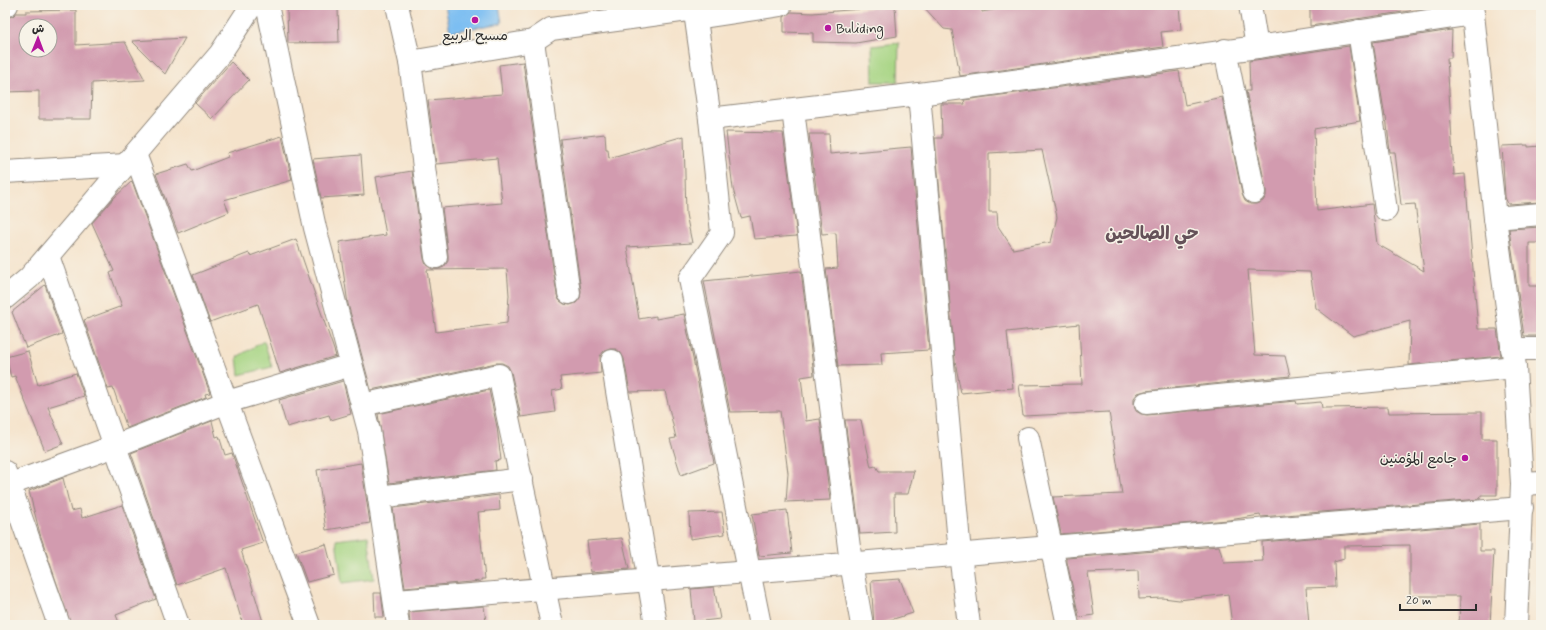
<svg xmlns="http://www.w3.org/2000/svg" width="1546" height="630" viewBox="0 0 1546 630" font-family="Mynerve,'Playpen Sans Arabic',sans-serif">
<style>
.green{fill:#a6d482;stroke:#688056}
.water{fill:#7cbef2;stroke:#54748e}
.building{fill:#d29baf;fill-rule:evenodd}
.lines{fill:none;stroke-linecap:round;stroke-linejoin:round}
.minor-casing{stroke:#90877b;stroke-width:24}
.minor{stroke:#fff;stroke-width:22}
.poi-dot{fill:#b5179e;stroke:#f7f3e8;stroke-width:1.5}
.labels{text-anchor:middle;stroke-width:3;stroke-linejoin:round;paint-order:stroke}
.poi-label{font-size:14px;fill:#2b2b2b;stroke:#f7f3e8;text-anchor:start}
.district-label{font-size:18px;font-weight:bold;fill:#655259;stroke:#f7f3e8}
</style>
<rect width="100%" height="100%" fill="#f7f3e8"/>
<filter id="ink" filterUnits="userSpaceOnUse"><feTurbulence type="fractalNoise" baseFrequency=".025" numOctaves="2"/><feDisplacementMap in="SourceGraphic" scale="8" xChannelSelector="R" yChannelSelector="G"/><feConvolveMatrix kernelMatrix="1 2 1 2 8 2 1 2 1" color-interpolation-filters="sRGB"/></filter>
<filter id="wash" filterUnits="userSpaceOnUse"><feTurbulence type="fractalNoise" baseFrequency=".012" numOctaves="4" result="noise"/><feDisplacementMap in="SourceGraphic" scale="16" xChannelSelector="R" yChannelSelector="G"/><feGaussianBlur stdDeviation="0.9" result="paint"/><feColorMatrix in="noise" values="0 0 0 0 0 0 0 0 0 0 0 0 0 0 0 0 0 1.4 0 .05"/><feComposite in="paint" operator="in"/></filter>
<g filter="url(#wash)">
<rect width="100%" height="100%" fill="#f5e3cb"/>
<g class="green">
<polygon points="899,43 898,82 873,82 872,46"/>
<polygon points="264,341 272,367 239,375 237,357"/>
<polygon points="368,536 374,579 342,583 336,540"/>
</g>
<polygon class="water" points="445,5 499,5 502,23 450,32"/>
<g id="blocks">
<g class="building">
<polygon points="922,5 982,5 982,12 1018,5 1179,5 1181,30 1161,32 1163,47 960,76 952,30 944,29"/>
<polygon points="1310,5 1449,5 1310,26"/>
<polygon points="895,6 897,36 856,43 813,42 813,33 784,32 784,17 791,12 813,13"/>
<polygon points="338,8 339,42 288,43 287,9"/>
<path d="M 76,10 L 76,45 L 125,42 L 145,80 L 92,83 L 91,119 L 39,119 L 39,91 L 5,92 L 5,18 L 13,16 L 16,13 L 26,13 L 26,11 ZM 26,26 L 50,26 L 50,50 L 26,50 Z"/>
<path d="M 1452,30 L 1451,58 L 1447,58 L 1454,175 L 1465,174 L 1478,329 L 1497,329 L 1501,356 L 1409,365 L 1410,321 L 1353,336 L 1316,308 L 1310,272 L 1248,270 L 1255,355 L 1285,356 L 1290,376 L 1145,391 L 1138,393 L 1134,398 L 1134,404 L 1136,411 L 1141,414 L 1147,415 L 1296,401 L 1297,404 L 1321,402 L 1322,408 L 1326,408 L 1388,407 L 1389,413 L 1482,412 L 1482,439 L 1497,439 L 1497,495 L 1481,495 L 1480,499 L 1261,517 L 1260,515 L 1229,520 L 1061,534 L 1053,497 L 1122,494 L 1109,412 L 1023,416 L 1019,385 L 1082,384 L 1079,324 L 1007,332 L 1013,388 L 961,393 L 955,361 L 935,138 L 942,138 L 941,104 L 965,104 L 964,100 L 1179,71 L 1185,105 L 1222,97 L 1242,194 L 1245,201 L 1250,204 L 1256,204 L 1263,201 L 1266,196 L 1266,190 L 1246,91 L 1250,91 L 1249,61 L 1349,46 L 1360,121 L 1314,129 L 1317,211 L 1372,204 L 1377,244 L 1424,271 L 1415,204 L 1401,205 L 1395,152 L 1390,152 L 1386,116 L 1385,117 L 1373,42 ZM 1042,150 L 1057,217 L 1051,242 L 1013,249 L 998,226 L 997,212 L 989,212 L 989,153 Z"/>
<polygon points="185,38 165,74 132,41"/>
<polygon points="231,62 249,80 212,119 195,103"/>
<path d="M 523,62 L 557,295 L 559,300 L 564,304 L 570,305 L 576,303 L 580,298 L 581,291 L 560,139 L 605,134 L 606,149 L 608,149 L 609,158 L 684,136 L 686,214 L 692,243 L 627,247 L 639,319 L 656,316 L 656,319 L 684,314 L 714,463 L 681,475 L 670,439 L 676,438 L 665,391 L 630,392 L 624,359 L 621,353 L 616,349 L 610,349 L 604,351 L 600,356 L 601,373 L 560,377 L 562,389 L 552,391 L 555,412 L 521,417 L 511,372 L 508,366 L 502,363 L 496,363 L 371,390 L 348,304 L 339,242 L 386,235 L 376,177 L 412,171 L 424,259 L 426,265 L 432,269 L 438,269 L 444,267 L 448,261 L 448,255 L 442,208 L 502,203 L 497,158 L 436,164 L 428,100 L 502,94 L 499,65 ZM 507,269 L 509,295 L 507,323 L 436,332 L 427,270 Z"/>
<polygon points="726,132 783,133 797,236 754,239 750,216 741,218 733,189"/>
<polygon points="809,134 829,134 830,154 911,147 929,350 881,353 882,365 838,366 826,269 838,268 836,233 822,234"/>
<polygon points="282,136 292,180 224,200 229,212 178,233 156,174 188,164 192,171 228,157 227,153"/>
<polygon points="1528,145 1528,147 1541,146 1541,202 1508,204 1505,197 1502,146"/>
<polygon points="361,155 364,195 321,198 313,159"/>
<polygon points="132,181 210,393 205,394 206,397 127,428 113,388 108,389 84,320 122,306 110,273 114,271 92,223 113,199"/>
<polygon points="1541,227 1541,243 1529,243 1529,286 1541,286 1541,336 1524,336 1509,229"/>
<polygon points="296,239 336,356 280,373 258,304 210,322 193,275 249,253 250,256"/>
<polygon points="801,271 814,375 801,377 806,421 820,419 830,500 786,502 788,473 780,411 730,412 704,281"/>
<polygon points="45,285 62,334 26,348 12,312"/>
<polygon points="28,351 38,385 76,373 84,396 48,407 63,444 45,451 15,376 11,377 6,357"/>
<polygon points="343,381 351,414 331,420 329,415 287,427 279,400"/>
<polygon points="489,390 497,427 501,460 495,461 496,470 389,483 378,414"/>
<polygon points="845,420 861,420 871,467 876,466 879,471 914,471 908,494 894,494 895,532 860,534"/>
<polygon points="212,421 216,437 219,436 225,455 232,453 263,543 241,550 264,625 243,625 226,568 177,585 131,453"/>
<polygon points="361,463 370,523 326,530 317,470"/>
<polygon points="63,478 71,511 80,509 82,518 122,505 156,599 116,615 120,625 71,625 40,534 29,491"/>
<polygon points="499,495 500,510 478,512 485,579 481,579 481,581 405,588 393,508"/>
<polygon points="787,510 792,553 759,556 752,514"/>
<polygon points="722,512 725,534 690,539 689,513"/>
<polygon points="1480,524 1480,551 1494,551 1490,625 1459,625 1460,596 1410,596 1410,545 1344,546 1344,559 1334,562 1335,587 1306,588 1309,625 1232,625 1228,594 1179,600 1163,598 1139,599 1138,571 1088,573 1094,615 1079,617 1067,562 1067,558 1219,546 1224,563 1263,561 1262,542"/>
<polygon points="622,538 629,569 591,572 587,541"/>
<polygon points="326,544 334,575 307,582 296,552"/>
<polygon points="900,579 913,613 874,625 871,581"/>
<polygon points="714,587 720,619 694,622 691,589"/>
<polygon points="374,593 381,593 384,617 375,617"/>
<polygon points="484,606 486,622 462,625 410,625 409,612"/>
</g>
</g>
</g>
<g filter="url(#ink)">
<use href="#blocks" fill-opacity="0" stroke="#90877b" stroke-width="1"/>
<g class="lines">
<defs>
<g id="minor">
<polyline points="5,5 7,5"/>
<polyline points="267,5 315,228 369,431 398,625"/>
<polyline points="397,5 410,62 436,257"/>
<polyline points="694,5 710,119 722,233 690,279 760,625"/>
<polyline points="1250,5 1257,47"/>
<polyline points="1472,5 1495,218 1515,367 1522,484 1516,625"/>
<polyline points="696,18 781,5"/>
<polyline points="1359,31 1386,210"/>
<polyline points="533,41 569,293"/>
<polyline points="1225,50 1254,192"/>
<polyline points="410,62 533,41 551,29 695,9"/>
<polyline points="919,94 960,554 969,625"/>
<polyline points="793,110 851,563 862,625"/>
<polyline points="710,119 919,94 1257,47 1473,14"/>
<polyline points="135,154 309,625"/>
<polyline points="5,172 126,165"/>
<polyline points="1495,218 1541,214"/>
<polyline points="48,256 178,625"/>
<polyline points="5,298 29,278 220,54 252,5"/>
<polyline points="1512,349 1541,349"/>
<polyline points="612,361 656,625"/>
<polyline points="1146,403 1515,367"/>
<polyline points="362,405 499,375 552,625"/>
<polyline points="1028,438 1068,625"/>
<polyline points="5,472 59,625"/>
<polyline points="1522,484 1541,483"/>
<polyline points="5,486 115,446 227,402 351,365"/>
<polyline points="379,497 522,479"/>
<polyline points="396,601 1522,508"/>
</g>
</defs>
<use href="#minor" class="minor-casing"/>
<use href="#minor" class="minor"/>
</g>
</g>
<g class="poi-dot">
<circle cx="475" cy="20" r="4"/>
<circle cx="828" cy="28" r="4"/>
<circle cx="1465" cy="458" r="4"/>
</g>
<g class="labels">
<g class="poi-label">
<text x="836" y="33">Buliding</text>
<text x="475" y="40" text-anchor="middle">مسبح الربيع</text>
<text x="1457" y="463" text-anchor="end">جامع المؤمنين</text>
</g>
<g class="district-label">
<text x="1152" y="239">حي الصالحين</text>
</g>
</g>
<rect width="1546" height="630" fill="none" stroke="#f7f3e8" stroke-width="20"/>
<g transform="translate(38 38) rotate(1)"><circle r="19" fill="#f7f3e8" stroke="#a5a39c"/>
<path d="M0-3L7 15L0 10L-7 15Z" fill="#b5179e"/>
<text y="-6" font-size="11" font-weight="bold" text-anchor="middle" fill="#2b2b2b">ش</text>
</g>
<path d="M1400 604v6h76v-6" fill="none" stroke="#2b2b2b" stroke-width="2"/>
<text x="1406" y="604" font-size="12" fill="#2b2b2b" stroke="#f7f3e8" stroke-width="3" paint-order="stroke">20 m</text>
</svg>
